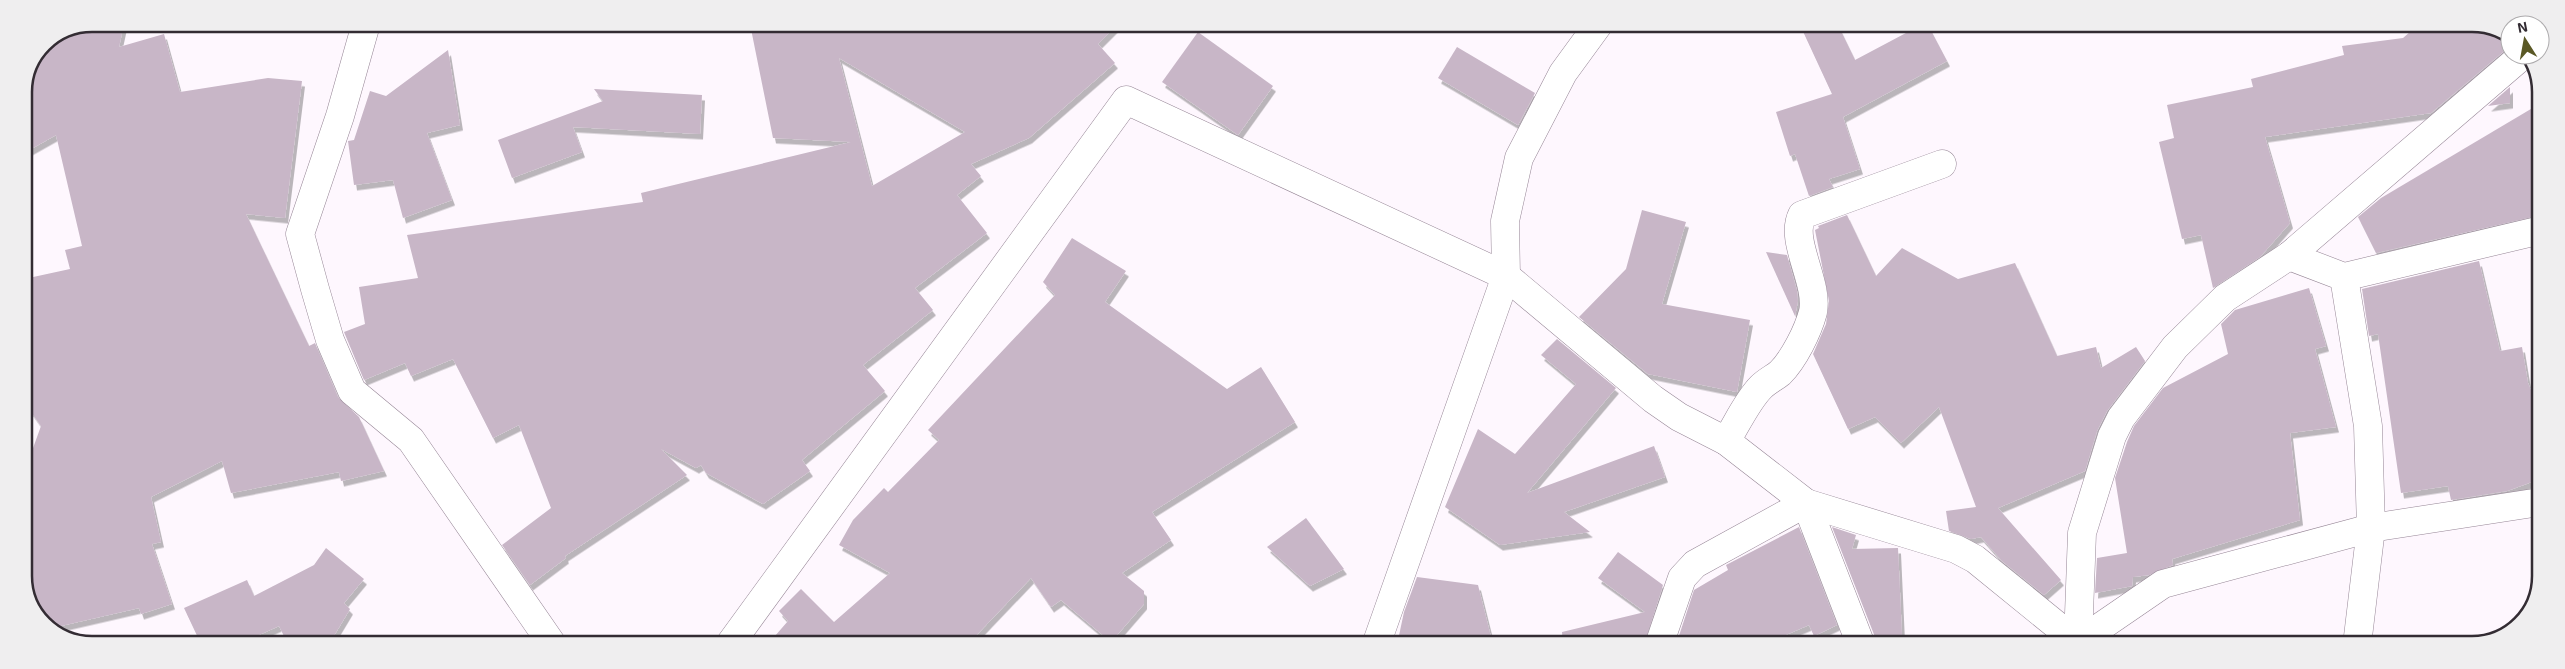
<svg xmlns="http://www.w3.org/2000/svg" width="2565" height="669" viewBox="0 0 2565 669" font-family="'Exo 2',sans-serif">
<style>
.building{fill:#c8b6c7;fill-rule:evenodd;filter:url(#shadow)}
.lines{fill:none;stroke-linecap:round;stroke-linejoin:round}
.minor-casing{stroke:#968696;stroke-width:29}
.minor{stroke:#fff;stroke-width:28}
.rim{fill:none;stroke:#332c33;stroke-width:2.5}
</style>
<defs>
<filter id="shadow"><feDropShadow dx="3" dy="5.5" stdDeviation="0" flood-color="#0004"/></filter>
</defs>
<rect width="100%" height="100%" fill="#fef7fe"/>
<g class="building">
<polygon points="93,24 124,24 119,47 164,34 180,92 268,78 302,81 285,218 246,214 309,346 315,343 338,397 359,417 384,471 341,481 339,472 231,493 222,461 151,497 161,542 152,544 172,604 141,614 139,608 52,628 41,622 24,585 24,473 41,426 24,402 24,279 70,269 65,250 82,246 56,135 24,153 24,93 44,44"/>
<path d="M 750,24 L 1118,24 L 1098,44 L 1115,63 L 1029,138 L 971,164 L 981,176 L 957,195 L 987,233 L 915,288 L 933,310 L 863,365 L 885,391 L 802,460 L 810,471 L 763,504 L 706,473 L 701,465 L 696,468 L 661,449 L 687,475 L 565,556 L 566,558 L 530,585 L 502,545 L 551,508 L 519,425 L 493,438 L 453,359 L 411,376 L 405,363 L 364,380 L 344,332 L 365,324 L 359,287 L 418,278 L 407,235 L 643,202 L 641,193 L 851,142 L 773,138 ZM 839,58 L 965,132 L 872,186 Z"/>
<polygon points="1800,25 1838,25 1855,60 1921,25 1928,25 1947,61 1843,117 1860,169 1829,179 1833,187 1809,196 1795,154 1790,156 1776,112 1832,94"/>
<polygon points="2418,25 2486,25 2510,39 2510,46 2431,113 2265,137 2290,223 2260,257 2213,288 2201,235 2182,239 2159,142 2174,138 2167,105 2253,87 2251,79 2344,55 2342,46 2403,38"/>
<polygon points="1198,32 1273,86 1238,135 1162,82"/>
<polygon points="1457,47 1535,93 1518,125 1438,78"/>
<polygon points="448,50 460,125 427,133 452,200 403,218 393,180 354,185 348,141 354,140 370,91 386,96"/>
<polygon points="2510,87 2510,103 2488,106"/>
<polygon points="594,89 702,95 700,134 573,127 582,152 512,178 498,140 603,101"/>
<polygon points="2541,103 2541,215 2376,253 2358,217 2381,198"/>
<polygon points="1642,210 1686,222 1662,304 1750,320 1737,392 1648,374 1579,317 1626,269"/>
<polygon points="1847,215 1876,276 1902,248 1958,279 2015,263 2057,356 2096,347 2101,368 2136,347 2145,361 2107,411 2097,431 2085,471 1998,508 2061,580 2044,595 2002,561 1981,537 1971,539 1949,531 1946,511 1976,507 1939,407 1901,443 1875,417 1848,429 1813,354 1826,324 1829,301 1815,230 1819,228 1818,226"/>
<polygon points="1072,238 1126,271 1105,302 1227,389 1261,367 1295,422 1152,512 1171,540 1122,573 1144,591 1144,604 1111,642 1061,600 1051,607 1031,578 968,644 768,644 788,621 779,611 801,589 834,622 890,573 839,545 853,520 884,488 888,492 939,440 928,430 1055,295 1043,282"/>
<polygon points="1766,252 1787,255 1797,291 1798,301 1795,316"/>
<polygon points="2479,261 2500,351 2522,347 2528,383 2540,412 2540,479 2507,491 2451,500 2448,486 2401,493 2378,334 2369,336 2362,289"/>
<polygon points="2309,288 2326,346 2315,349 2336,427 2290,433 2300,520 2172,559 2173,565 2149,575 2133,577 2132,586 2095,593 2097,558 2127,553 2115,478 2127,442 2134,426 2163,388 2228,354 2221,324 2235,310"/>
<polygon points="1557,339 1616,388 1527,493 1654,446 1665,477 1564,512 1590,532 1500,545 1445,507 1478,429 1515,454 1576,384 1541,355"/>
<polygon points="1306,518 1344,569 1310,586 1267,547"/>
<polygon points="1799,527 1837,625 1814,636 1809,625 1762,645 1676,645 1694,590 1728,570 1726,565"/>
<polygon points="1832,527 1856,535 1852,549 1898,548 1902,636 1875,637"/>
<polygon points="326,548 364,579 344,603 350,609 329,644 288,644 279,626 239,644 201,644 184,608 247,580 254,596 314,565"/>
<polygon points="1618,552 1663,585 1644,645 1563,645 1562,632 1645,612 1598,578"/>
<polygon points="1417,577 1478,585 1493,645 1397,645 1404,612"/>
</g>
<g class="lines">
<defs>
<g id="minor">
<polyline points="366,24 340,116 300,234 315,289 330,340 352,391 411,440 552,644"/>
<polyline points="2289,256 2344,277 2541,230"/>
<polyline points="2344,277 2368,426 2371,528 2357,645"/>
<path d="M 1726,441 C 1737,424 1747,401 1761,387 C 1767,381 1774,378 1780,373 C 1794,359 1808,331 1813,312 C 1819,282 1789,241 1802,215 L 1942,164"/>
<polyline points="1806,503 1861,645"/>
<polyline points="2078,641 2082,533 2112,436 2121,418 2175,347 2225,298 2289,256 2523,55"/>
<polyline points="730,644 1126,100 1506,276 1653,399 1679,417 1726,441 1806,503 1956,549 1975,559 2081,645"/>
<polyline points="1376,645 1506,276 1505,221 1519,158 1563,73 1598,25"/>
<polyline points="1659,645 1682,578 1695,564 1806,503"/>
<polyline points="2074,645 2163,584 2371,528 2540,502"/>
</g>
</defs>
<use href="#minor" class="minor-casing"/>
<use href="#minor" class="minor"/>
</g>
<path d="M0 0H2565V669H0ZM92 32H2472A60 60 0 0 1 2532 92V576A60 60 0 0 1 2472 636H92A60 60 0 0 1 32 576V92A60 60 0 0 1 92 32Z" fill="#efeeef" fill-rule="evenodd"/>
<path class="rim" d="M92 32H2472A60 60 0 0 1 2532 92V576A60 60 0 0 1 2472 636H92A60 60 0 0 1 32 576V92A60 60 0 0 1 92 32Z"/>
<g transform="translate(2525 40) rotate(349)"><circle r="24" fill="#ffffff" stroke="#adabad"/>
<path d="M0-4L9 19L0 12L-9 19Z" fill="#5a5825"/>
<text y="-8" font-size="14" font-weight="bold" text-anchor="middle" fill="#332c33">N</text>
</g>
</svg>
